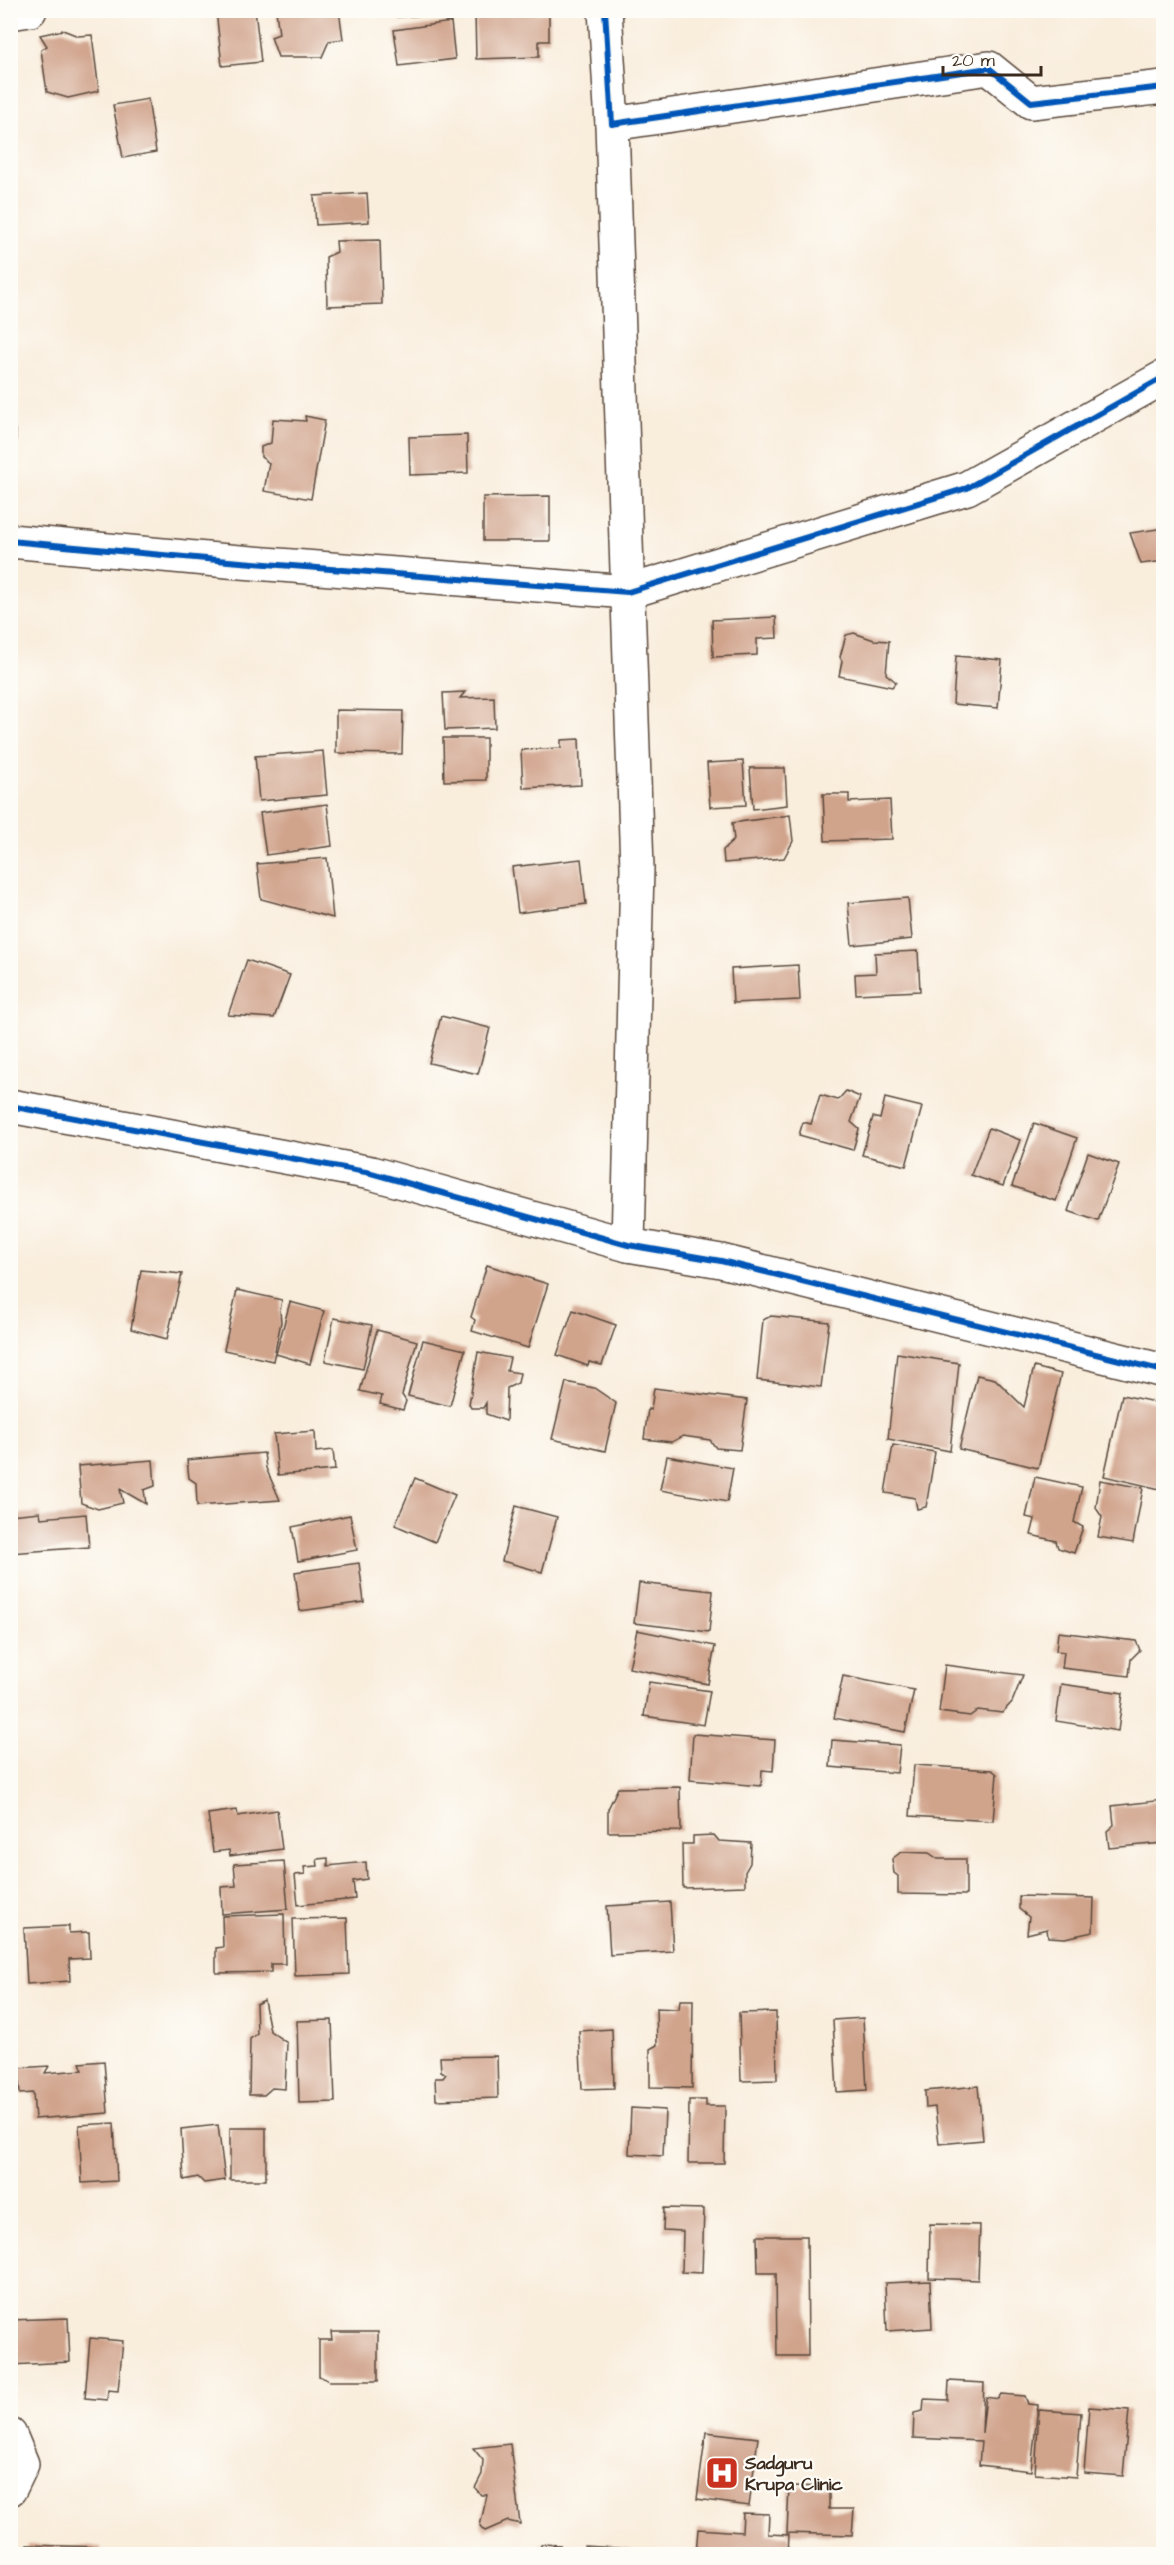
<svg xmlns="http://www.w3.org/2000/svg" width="1174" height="2565" viewBox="0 0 1174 2565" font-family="'Architects Daughter',sans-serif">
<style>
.building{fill:#d0a38b}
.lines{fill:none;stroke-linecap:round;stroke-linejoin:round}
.minor-casing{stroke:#58473a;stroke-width:36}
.minor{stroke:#fff;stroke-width:33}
.cycleway-casing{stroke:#fdfcf7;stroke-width:10}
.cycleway{stroke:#0057b8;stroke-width:6}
.labels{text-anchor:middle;stroke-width:4.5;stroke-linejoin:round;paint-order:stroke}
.poi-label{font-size:18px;font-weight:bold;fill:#3b2a1e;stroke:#fdfcf7;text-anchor:start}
</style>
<rect width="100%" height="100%" fill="#fdfcf7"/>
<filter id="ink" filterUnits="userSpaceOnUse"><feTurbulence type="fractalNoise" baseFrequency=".0167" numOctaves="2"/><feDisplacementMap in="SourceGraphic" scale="12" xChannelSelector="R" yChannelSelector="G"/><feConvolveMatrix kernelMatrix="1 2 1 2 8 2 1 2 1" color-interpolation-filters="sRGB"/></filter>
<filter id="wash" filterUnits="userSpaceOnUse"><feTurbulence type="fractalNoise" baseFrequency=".008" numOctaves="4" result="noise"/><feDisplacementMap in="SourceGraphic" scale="24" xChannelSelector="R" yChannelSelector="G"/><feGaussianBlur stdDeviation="1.35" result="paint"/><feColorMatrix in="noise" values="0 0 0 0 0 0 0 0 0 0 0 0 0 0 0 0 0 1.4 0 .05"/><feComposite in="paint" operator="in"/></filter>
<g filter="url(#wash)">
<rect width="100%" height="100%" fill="#f9eddc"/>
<g id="blocks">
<g class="building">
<polygon points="216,10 255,10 261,62 222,66"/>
<polygon points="339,10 343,39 329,41 322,57 278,57 271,37 279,34 276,11"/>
<polygon points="397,10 444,10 444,14 397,17"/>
<polygon points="549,13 549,41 539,41 539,57 476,59 475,14"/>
<polygon points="451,22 455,59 399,66 394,30"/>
<polygon points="63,30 78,36 92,35 99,91 68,98 47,92 41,50 47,46 40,35"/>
<polygon points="148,99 156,152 123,158 113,105"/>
<polygon points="367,193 369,222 316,225 314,196"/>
<polygon points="380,240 382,304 327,306 326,257 337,252 336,241"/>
<polygon points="305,416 325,420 311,499 264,491 269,463 261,457 261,447 271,443 273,419 306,421"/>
<polygon points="10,429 16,430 15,464 10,464"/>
<polygon points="467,435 468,473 410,475 409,437"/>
<polygon points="550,496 550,541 483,541 483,497"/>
<polygon points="1164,528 1164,561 1141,564 1130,533"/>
<polygon points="776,617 777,638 757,639 757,655 713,657 712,620"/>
<polygon points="854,633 874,640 889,641 886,674 896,682 892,687 839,676 842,661 840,657 846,635"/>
<polygon points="956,656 1002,660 998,708 953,704"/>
<polygon points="465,692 460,698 494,697 495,728 445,730 443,693"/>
<polygon points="336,710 403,711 402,754 336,753"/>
<polygon points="443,738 486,738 486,780 444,781"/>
<polygon points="579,739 581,785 523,788 521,750 561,748 561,740"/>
<polygon points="323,751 327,795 259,801 255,756"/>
<polygon points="743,761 746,805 710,807 707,763"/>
<polygon points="750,768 785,768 787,805 753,809"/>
<polygon points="823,794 849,794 849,802 890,800 892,839 825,841"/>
<polygon points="327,804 332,846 266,855 260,813"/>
<polygon points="790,815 793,841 784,858 724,863 723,850 734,840 732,823"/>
<polygon points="327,858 333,918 261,899 257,864"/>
<polygon points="581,859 586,904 518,913 512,867"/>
<polygon points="908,898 912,939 852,945 848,903"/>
<polygon points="918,951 920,991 856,994 855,974 876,973 875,953"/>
<polygon points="247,960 290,975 274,1018 228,1015"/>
<polygon points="798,965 800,1000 733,1003 731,969"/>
<polygon points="441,1016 490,1028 478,1074 429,1063"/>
<polygon points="846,1091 860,1097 851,1122 859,1129 853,1150 799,1135 803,1122 811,1124 820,1095 838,1100"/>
<polygon points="885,1098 922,1107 906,1166 862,1155 873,1117 880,1119"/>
<polygon points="1034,1123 1077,1138 1056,1201 1012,1186"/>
<polygon points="989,1128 1020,1140 1003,1186 971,1175"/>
<polygon points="1088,1153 1119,1164 1098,1221 1068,1211"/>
<polygon points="487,1265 548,1284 528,1348 472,1331 475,1320 471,1317"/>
<polygon points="141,1270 182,1274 167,1339 131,1329"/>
<polygon points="237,1290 282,1300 280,1311 281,1322 273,1361 224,1350"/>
<polygon points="290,1302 324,1311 310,1364 276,1354"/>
<polygon points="573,1310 616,1325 602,1365 589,1362 588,1366 557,1355"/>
<polygon points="771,1316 829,1322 821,1387 757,1380 763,1320"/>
<polygon points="334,1318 372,1325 363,1369 325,1361"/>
<polygon points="377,1330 417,1341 402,1395 406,1401 403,1410 380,1404 382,1396 360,1391"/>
<polygon points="423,1340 465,1350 450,1406 408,1396"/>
<polygon points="478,1352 510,1358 507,1371 520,1373 518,1383 507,1388 506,1421 486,1414 486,1403 483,1408 471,1408 469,1404"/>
<polygon points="897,1353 959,1363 950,1451 888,1439"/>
<polygon points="1034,1367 1061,1374 1038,1468 959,1449 977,1375 995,1379 1024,1407"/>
<polygon points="566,1382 594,1388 616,1403 605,1451 552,1439"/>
<polygon points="654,1388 747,1400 740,1450 716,1448 710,1440 683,1436 672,1442 644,1439 648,1409 651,1410"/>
<polygon points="1122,1395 1164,1404 1164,1490 1104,1476"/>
<polygon points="315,1431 316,1452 333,1450 335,1470 278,1475 274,1434"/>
<polygon points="893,1445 935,1452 926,1507 917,1509 915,1498 885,1493"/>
<polygon points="264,1453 266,1468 280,1500 197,1506 196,1483 189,1478 187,1460"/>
<polygon points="667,1456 733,1468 727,1502 660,1490"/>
<polygon points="153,1460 155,1486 144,1490 146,1504 120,1489 123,1503 98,1509 81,1503 78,1466"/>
<polygon points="1035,1477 1082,1487 1074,1522 1083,1527 1074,1553 1058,1548 1056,1541 1031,1535 1035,1519 1026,1517"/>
<polygon points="415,1478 455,1495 435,1542 395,1525"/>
<polygon points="1100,1480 1143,1488 1133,1543 1098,1537 1102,1517 1096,1508"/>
<polygon points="516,1506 557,1517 542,1572 502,1561"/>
<polygon points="40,1512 41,1518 86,1514 89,1547 10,1553 10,1515"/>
<polygon points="350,1515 357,1550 298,1561 292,1527"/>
<polygon points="359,1563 364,1602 300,1611 295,1572"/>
<polygon points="639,1583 713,1591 709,1632 634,1623"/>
<polygon points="637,1630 715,1646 708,1684 629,1668"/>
<polygon points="1058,1632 1136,1641 1140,1650 1131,1659 1129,1676 1062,1668 1064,1652 1056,1651"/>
<polygon points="945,1665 1023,1675 1012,1702 1002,1713 978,1710 970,1716 939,1712"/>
<polygon points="843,1676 914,1690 905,1732 834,1718"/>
<polygon points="649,1682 710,1691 704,1725 644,1716"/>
<polygon points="1061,1684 1123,1693 1118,1731 1056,1721"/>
<polygon points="693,1734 775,1740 773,1771 762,1770 761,1786 690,1780"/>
<polygon points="832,1740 900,1745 897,1773 830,1767"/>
<polygon points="914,1765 992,1770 997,1774 993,1821 910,1816"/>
<polygon points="680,1787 681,1831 608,1832 608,1809 618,1788"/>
<polygon points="1164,1800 1164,1843 1109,1848 1107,1831 1114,1825 1112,1806"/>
<polygon points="237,1810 238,1816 277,1810 282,1849 230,1856 229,1850 213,1852 208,1814"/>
<polygon points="714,1835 719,1841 751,1843 750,1863 745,1872 745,1886 683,1888 682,1844 693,1844 693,1836"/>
<polygon points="901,1852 929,1853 938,1859 966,1859 966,1895 898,1894 898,1876 894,1873 892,1859"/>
<polygon points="328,1858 328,1866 366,1862 367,1879 353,1881 355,1899 298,1905 295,1875 305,1874 304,1867 318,1866 317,1859"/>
<polygon points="284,1861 288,1909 222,1914 221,1887 236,1886 234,1864"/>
<polygon points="1019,1896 1094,1898 1093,1932 1065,1938 1048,1937 1047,1929 1027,1934 1029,1917 1019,1909"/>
<polygon points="670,1902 673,1951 610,1955 607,1906"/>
<polygon points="284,1914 285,1964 271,1964 271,1972 216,1973 216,1948 223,1947 222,1916"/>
<polygon points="347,1918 349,1974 295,1976 293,1919"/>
<polygon points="69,1926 69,1933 89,1932 90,1958 69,1959 70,1981 27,1984 24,1928"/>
<polygon points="264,2000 270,2031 287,2043 285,2089 272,2088 264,2095 249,2095 250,2039 257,2034 256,2004"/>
<polygon points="680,2000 693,2000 692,2088 650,2087 650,2049 657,2045 656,2008 679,2009"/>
<polygon points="776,2012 777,2080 741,2081 739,2013"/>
<polygon points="863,2018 867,2090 837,2092 833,2020"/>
<polygon points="332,2020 335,2102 299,2103 297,2021"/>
<polygon points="612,2029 614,2088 582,2089 579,2031"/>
<polygon points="497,2056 498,2098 436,2100 435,2078 443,2078 446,2074 441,2071 440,2057"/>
<polygon points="104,2061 108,2113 35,2119 33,2093 20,2094 18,2068 49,2066 45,2073 83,2070 80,2063"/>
<polygon points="978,2086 983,2140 939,2144 935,2107 926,2108 925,2091"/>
<polygon points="689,2100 706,2100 706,2106 725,2106 724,2163 688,2163"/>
<polygon points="631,2108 665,2110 663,2156 629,2154"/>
<polygon points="114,2123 117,2181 82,2183 79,2125"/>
<polygon points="218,2125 225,2180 204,2183 198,2177 184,2180 181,2129"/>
<rect x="230" y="2128" width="36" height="52"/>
<polygon points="664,2208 704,2209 702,2273 682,2272 683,2231 663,2230"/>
<polygon points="930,2224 980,2225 978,2280 929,2278"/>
<polygon points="757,2236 807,2236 808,2356 777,2356 776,2273 758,2273"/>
<polygon points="930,2281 932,2328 887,2331 885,2283"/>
<polygon points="68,2318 70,2362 10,2365 10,2320"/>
<polygon points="331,2332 378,2332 378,2381 329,2381 319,2376 319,2340 332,2340"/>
<polygon points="90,2338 123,2341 118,2391 108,2390 107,2400 85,2398"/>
<polygon points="949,2381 984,2383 982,2433 986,2397 998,2399 1001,2394 1025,2396 1028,2404 1038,2405 1031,2471 979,2465 981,2441 913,2438 914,2413 923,2411 924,2399 948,2400"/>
<polygon points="1089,2407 1129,2410 1123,2476 1084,2473"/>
<polygon points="1039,2410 1081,2413 1076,2477 1035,2474"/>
<polygon points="706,2432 758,2438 749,2506 697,2499"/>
<polygon points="510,2444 520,2524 508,2521 485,2531 480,2526 487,2495 481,2495 475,2488 482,2474 483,2460 473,2448"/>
<polygon points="789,2486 829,2487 829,2509 854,2509 852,2535 787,2533"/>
<polygon points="743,2513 769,2514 768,2534 789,2535 788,2554 696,2553 698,2529 742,2532"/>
<polygon points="541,2544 560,2545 556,2551 568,2552 568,2554 540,2554"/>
<polygon points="27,2545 101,2547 101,2554 26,2554"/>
<polygon points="585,2546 632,2549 632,2554 584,2554"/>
</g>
</g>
</g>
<g filter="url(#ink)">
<use href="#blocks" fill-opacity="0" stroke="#58473a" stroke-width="1.5"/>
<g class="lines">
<defs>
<g id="minor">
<polyline points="605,10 612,124 989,68 1031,102 1164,87"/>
<polyline points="10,13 30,10"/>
<polyline points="612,124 637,868 628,1245"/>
<polyline points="10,541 228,561 628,592 967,488 1164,377"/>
<polyline points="10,1106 371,1173 628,1245 721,1261 1164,1371"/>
<polyline points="10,2435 22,2464 10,2489"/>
</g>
</defs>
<use href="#minor" class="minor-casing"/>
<use href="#minor" class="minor"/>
<defs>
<g id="cycleway">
<polyline points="605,10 612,124 989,68 1031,102 1164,87"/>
<polyline points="10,541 228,561 628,592 967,488 1164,377"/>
<polyline points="10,1106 371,1173 628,1245 721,1261 1164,1371"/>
</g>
</defs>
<use href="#cycleway" class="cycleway-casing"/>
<use href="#cycleway" class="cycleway"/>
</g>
</g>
<defs>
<symbol id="hospital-square" viewBox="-11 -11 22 22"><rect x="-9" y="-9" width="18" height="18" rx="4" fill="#c8321e" stroke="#fdfcf7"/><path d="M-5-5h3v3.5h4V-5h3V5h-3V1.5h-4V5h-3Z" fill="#fff"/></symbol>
</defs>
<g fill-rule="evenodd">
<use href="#hospital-square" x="703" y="2454" width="38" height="38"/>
</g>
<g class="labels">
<g class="poi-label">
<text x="745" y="2469">Sadguru<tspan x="745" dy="21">Krupa Clinic</tspan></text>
</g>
</g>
<rect width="1174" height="2565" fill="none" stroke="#fdfcf7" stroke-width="36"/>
<path d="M943 66v9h98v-9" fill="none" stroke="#3b2a1e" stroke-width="3"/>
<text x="952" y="66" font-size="18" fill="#3b2a1e" stroke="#fdfcf7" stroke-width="4.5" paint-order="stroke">20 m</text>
</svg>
